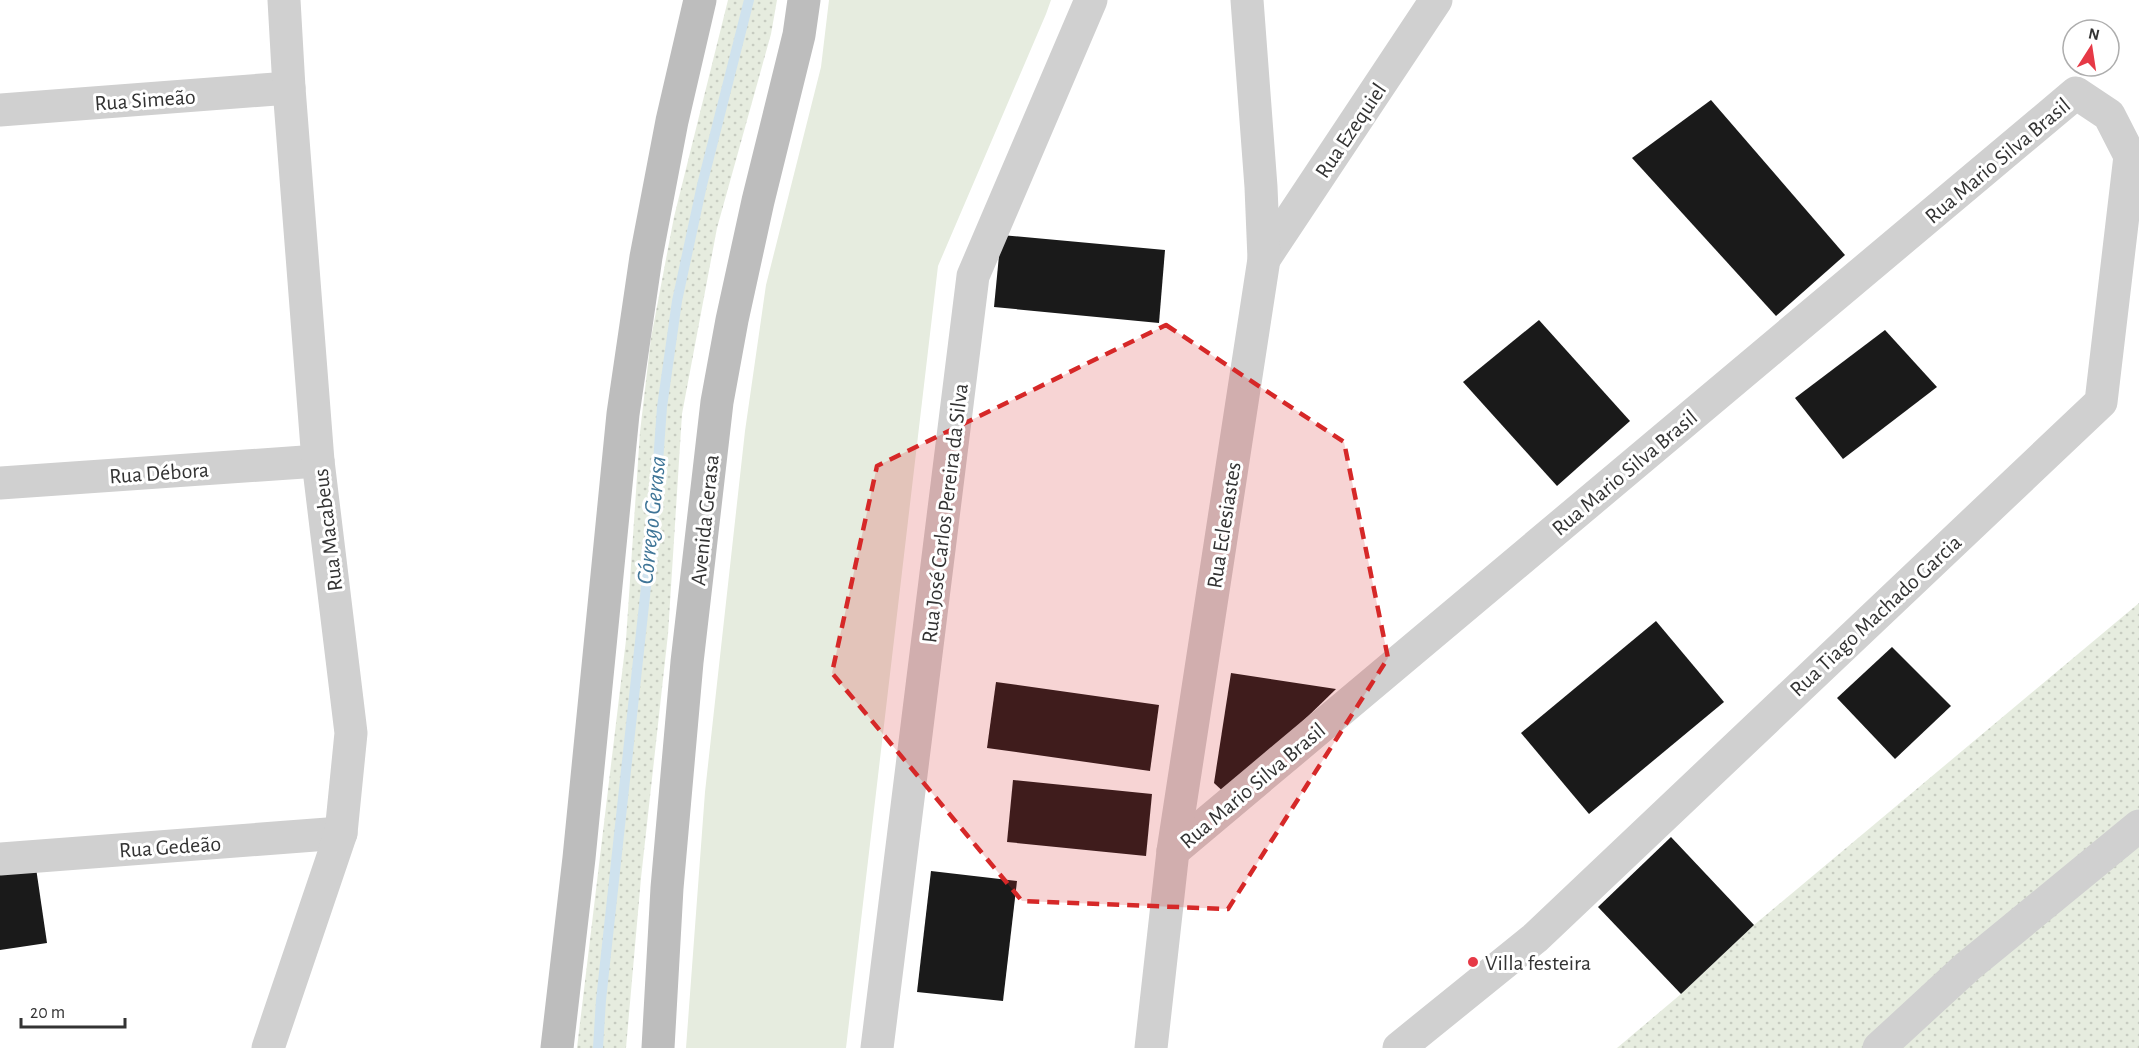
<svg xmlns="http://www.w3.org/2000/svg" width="2139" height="1048" viewBox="0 0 2139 1048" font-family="'Alegreya Sans',sans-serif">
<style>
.grass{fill:url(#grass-dots)}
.green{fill:#e6ecdf}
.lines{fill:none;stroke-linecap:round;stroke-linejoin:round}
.stream{stroke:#cfe2ee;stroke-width:10}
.building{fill:#1a1a1a}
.street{stroke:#d0d0d0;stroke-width:33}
.secondary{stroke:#bdbdbd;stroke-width:33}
.marked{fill:#d62828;fill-opacity:0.2;stroke:#d62828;stroke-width:4.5;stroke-dasharray:12 8;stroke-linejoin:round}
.poi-dot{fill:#e63946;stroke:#fff;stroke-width:2}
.labels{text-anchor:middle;stroke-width:6;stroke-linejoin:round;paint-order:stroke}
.street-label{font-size:22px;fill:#333;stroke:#fff}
.poi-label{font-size:22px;fill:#333;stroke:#fff;text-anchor:start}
.water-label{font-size:24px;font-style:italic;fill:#3f7597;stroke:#fff}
</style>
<defs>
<pattern id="grass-dots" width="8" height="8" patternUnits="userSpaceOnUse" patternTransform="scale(1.5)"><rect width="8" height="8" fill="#e6ecdf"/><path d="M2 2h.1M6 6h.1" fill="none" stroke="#c6cbc0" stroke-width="1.8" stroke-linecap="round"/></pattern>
</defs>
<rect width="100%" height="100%" fill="#fff"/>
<g class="grass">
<polygon points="728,0 777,0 771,34 717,228 682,414 668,634 641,878 626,1048 577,1048 626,640 640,432 651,338 674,217"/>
<polygon points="2139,603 2139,1048 1617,1048 1681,994 1754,925"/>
</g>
<polygon class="green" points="829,0 1051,0 1046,14 938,266 846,1048 686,1048 705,792 745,431 766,285 821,67"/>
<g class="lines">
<polyline class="stream" points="598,1048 601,1000 655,504 662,407 677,301 702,185 749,0"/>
</g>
<g class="building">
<polygon points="1711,100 1845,255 1776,316 1632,158"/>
<polygon points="1001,235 1165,250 1159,323 994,307"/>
<polygon points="1539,320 1630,421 1557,486 1463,382"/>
<polygon points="1885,330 1937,387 1843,459 1795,398"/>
<polygon points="1656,621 1724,702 1589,814 1521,733"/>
<polygon points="1892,647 1951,706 1895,759 1837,698"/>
<polygon points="1231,673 1336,689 1227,795 1214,783"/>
<polygon points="996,682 1159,705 1150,771 987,748"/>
<polygon points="1013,780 1152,794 1146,856 1007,842"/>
<polygon points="1671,837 1754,925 1681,994 1598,907"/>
<polygon points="36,868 47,943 0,950 0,874"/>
<polygon points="931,871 1017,881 1003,1001 917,992"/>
</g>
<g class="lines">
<g class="street">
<polyline points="0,110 289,88"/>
<polyline points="1264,259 1436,0"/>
<polyline points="0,483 318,461"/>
<polyline points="1173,851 2076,93 2109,115 2130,156 2101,402 1535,938 1399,1048"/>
<polyline points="0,859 341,833"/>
<polyline points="268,1048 341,833 351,733 318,461 289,88 284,0"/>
<polyline points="877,1048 973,276 1091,0"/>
<polyline points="1151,1048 1173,851 1264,259 1261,187 1247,0"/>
<polyline points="1879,1048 1967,967 2139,826"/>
</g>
<g class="secondary">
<polyline points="557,1048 579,858 623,414 646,257 672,121 700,0"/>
<polyline points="658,1048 667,888 687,662 717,402 732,320 758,201 799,35 804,0"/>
</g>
</g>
<path class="marked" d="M 1166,325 L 1344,442 L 1388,658 L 1228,909 L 1022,901 L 832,673 L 877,466 Z"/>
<circle class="poi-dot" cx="1473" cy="962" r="6"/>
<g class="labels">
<g class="street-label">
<text transform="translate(145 99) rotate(-4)" y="8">Rua Simeão</text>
<text transform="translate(1350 130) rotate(-56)" y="8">Rua Ezequiel</text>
<text transform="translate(1997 160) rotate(-40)" y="8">Rua Mario Silva Brasil</text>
<text transform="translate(159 472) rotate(-4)" y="8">Rua Débora</text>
<text transform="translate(1624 472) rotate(-40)" y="8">Rua Mario Silva Brasil</text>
<text transform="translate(944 513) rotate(-83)" y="8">Rua José Carlos Pereira da Silva</text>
<text transform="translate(704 520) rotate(-84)" y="8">Avenida Gerasa</text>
<text transform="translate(1223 525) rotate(-81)" y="8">Rua Eclesiastes</text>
<text transform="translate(327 530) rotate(-97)" y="8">Rua Macabeus</text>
<text transform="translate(1875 615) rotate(-43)" y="8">Rua Tiago Machado Garcia</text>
<text transform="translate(1252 785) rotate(-40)" y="8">Rua Mario Silva Brasil</text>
<text transform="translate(170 846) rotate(-4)" y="8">Rua Gedeão</text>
</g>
<g class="poi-label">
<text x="1485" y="970">Villa festeira</text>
</g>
<g class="water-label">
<text transform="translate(651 520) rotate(-84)" y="8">Córrego Gerasa</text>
</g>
</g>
<g transform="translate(2091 48) rotate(12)"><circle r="28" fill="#ffffff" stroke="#adadad" stroke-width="1.5"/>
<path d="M0-4.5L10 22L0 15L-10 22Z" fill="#e63946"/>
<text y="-9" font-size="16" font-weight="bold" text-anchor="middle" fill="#333333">N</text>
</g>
<path d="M21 1018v9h104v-9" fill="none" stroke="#333333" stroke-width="3"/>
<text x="30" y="1018" font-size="18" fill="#333333" stroke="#ffffff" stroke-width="4.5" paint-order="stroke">20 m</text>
</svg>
